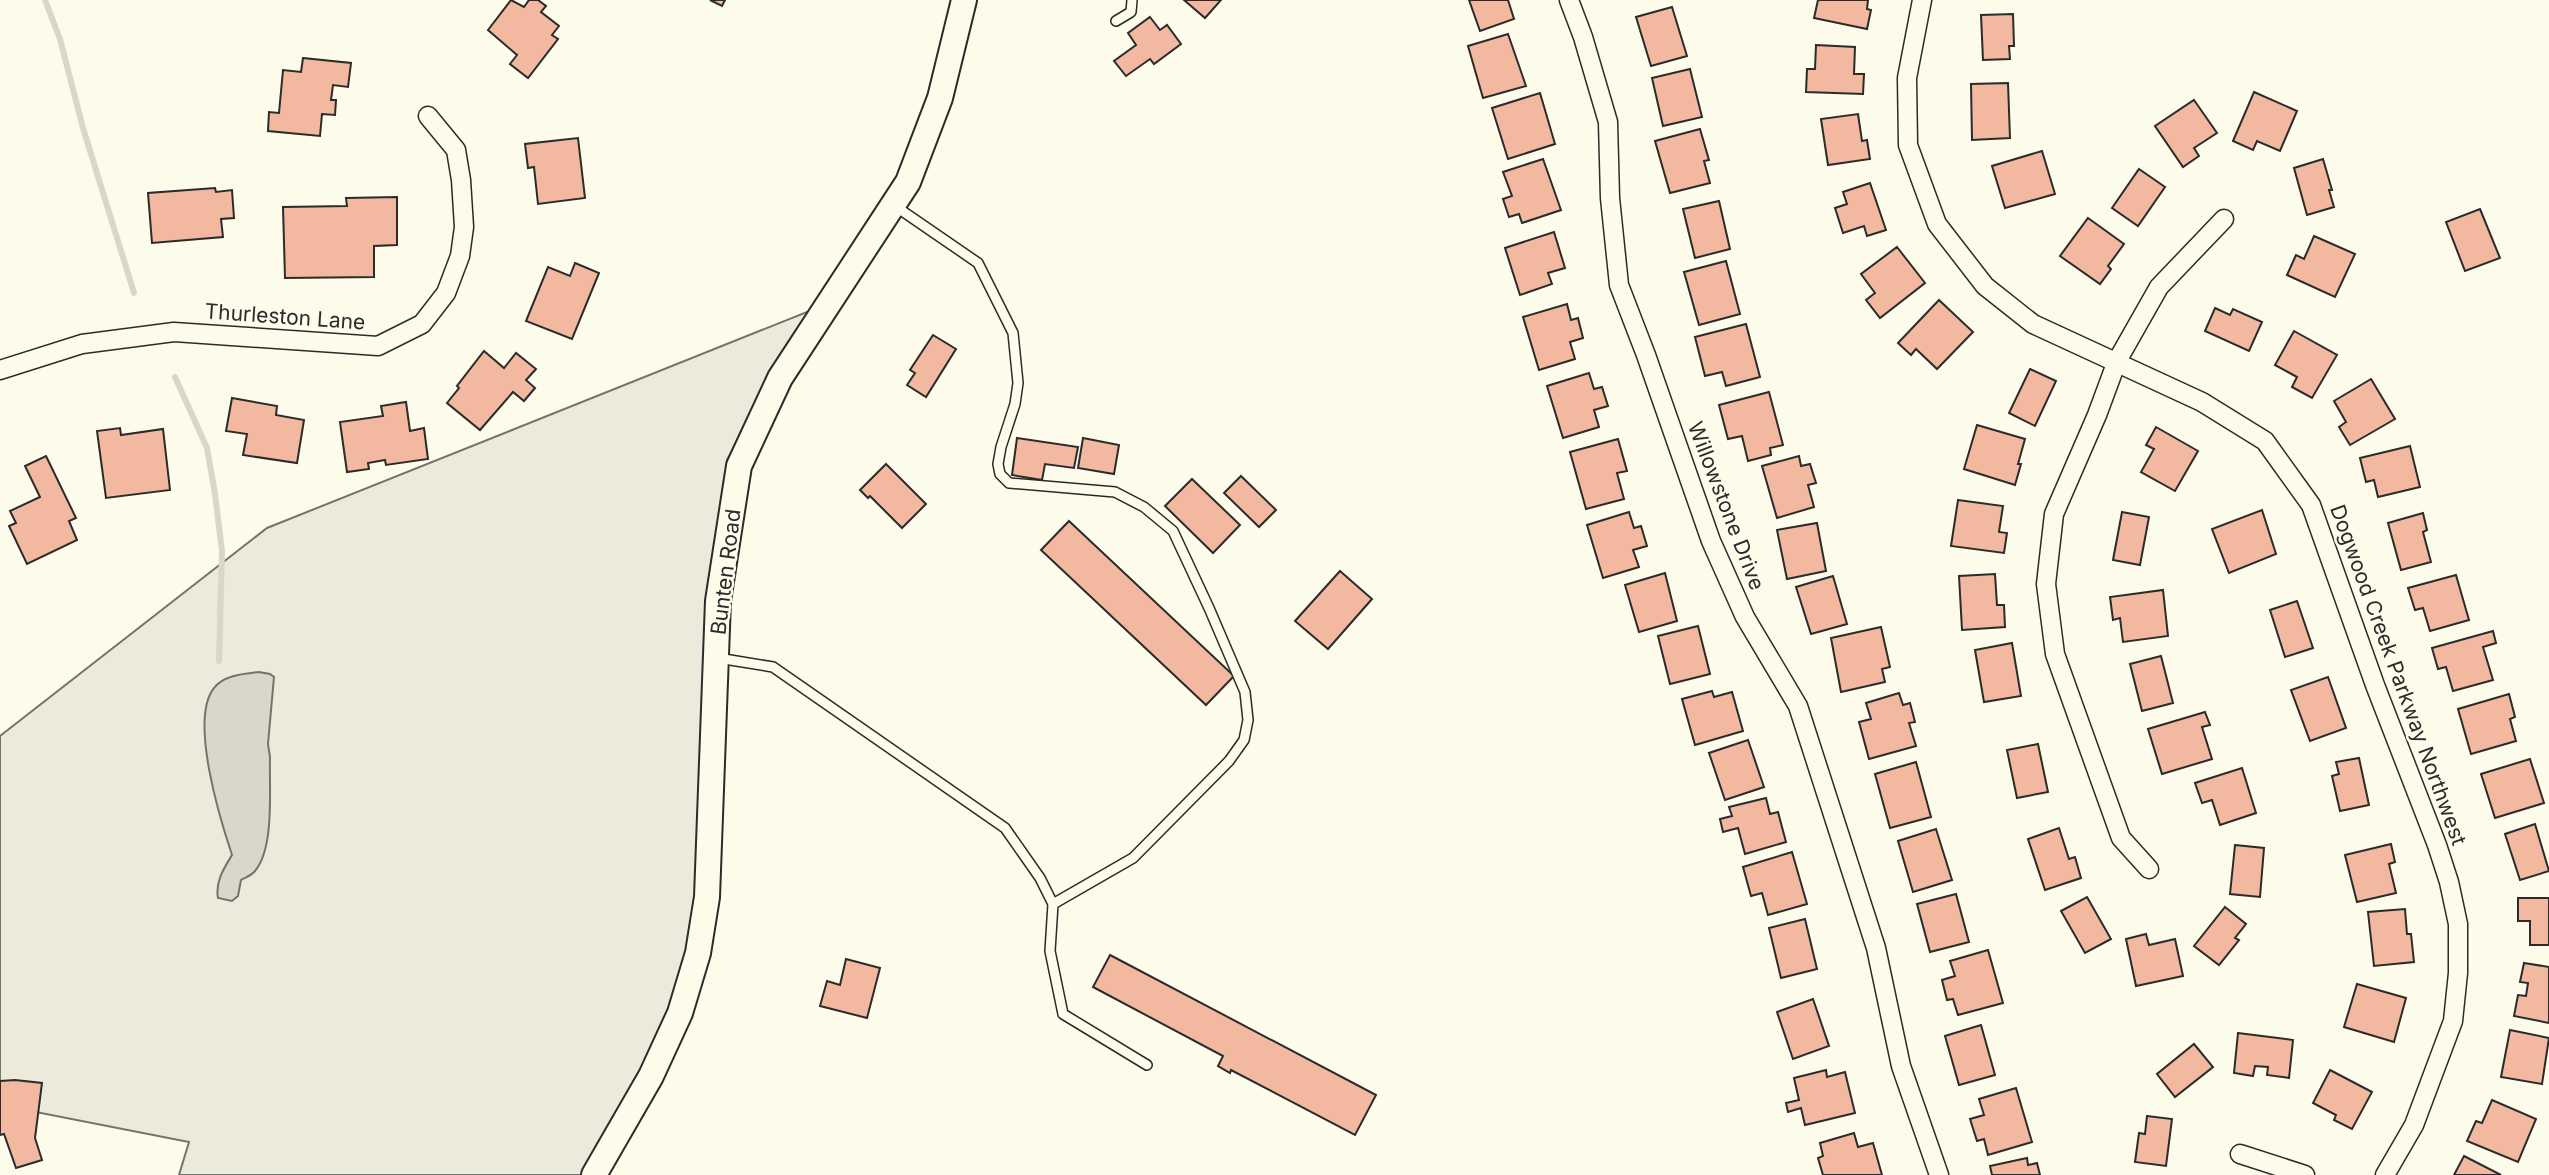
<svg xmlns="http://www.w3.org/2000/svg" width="2549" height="1175" viewBox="0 0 2549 1175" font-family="Inter,sans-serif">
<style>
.green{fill:#ecebdb;stroke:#74746e;stroke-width:2}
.water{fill:#d8d7c9;stroke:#74746e;stroke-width:2}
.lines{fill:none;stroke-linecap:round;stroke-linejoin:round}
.stream{stroke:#d8d7c9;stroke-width:6}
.building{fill:#f2b8a0;stroke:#2b2b2b;stroke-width:2}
.lane-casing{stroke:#2b2b2b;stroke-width:12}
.street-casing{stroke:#2b2b2b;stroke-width:21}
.secondary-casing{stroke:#2b2b2b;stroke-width:28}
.lane{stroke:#fdfbea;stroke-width:9}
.street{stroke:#fdfbea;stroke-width:18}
.secondary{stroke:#fdfbea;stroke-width:24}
.labels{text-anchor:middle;stroke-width:5;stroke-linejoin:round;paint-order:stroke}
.street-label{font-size:21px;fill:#2b2b2b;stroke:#fdfbea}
</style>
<rect width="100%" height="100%" fill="#fdfbea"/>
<polygon class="green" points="817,308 727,460 716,856 664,1028 592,1157 585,1175 179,1175 189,1142 0,1105 0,736 267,528"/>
<path class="water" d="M 259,672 L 270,674 L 274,677 L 268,744 L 270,757 C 269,788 275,847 255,871 C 251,876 246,877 241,880 L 238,896 L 232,901 L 218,898 C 215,882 224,868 232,855 C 220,819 189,719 214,688 C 224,675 243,674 259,672 Z"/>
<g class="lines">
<g class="stream">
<polyline points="45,0 60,39 83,128 134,293"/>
<polyline points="175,377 207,448 215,494 222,551 219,661"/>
</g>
</g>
<g class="building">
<polygon points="511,0 524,7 529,0 538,0 546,6 541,12 559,26 552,35 558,39 528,78 510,64 517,55 488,30"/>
<polygon points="710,0 725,0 722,6"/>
<polygon points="1184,0 1221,0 1205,18"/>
<polygon points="1469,0 1508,0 1514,19 1480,31"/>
<polygon points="1818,0 1868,0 1867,9 1871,10 1867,29 1814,18"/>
<polygon points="1672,7 1687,56 1651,66 1636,17"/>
<polygon points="2013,14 2014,46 2009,46 2010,59 1983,60 1981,15"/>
<polygon points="1150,17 1160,30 1167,25 1181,44 1154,64 1150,59 1126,76 1114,61 1136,45 1128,33"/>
<polygon points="1508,34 1526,86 1483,98 1468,46"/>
<polygon points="1816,45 1855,47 1854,74 1864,74 1863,94 1806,92 1807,69 1815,69"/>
<polygon points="303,58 351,63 348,87 333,85 331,100 336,100 335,115 322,114 320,136 268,131 269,112 279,113 283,70 301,72"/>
<polygon points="1690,69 1702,117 1663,126 1652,78"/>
<polygon points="2008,83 2010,138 1972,140 1971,84"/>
<polygon points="2254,92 2297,111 2280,151 2257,141 2253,150 2233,141"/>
<polygon points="1540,93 1555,144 1508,159 1492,108"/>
<polygon points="2194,100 2217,133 2194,148 2199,156 2183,167 2155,126"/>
<polygon points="1858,114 1862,141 1867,140 1870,159 1828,165 1821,119"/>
<polygon points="1700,129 1709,160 1704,161 1710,183 1670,193 1655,141"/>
<polygon points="578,138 585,198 538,204 534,167 528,168 525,144"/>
<polygon points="2042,151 2055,194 2005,208 1992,166"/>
<polygon points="1543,159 1561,210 1522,223 1519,214 1509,217 1503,199 1512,196 1503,172"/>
<polygon points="2323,159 2332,190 2329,190 2334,207 2307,215 2294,168"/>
<polygon points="2139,169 2165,187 2138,226 2112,208"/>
<polygon points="1870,183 1886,230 1867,236 1864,226 1843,233 1835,208 1847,204 1843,192"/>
<polygon points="215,188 216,192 232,190 234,218 221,219 223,237 152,243 148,193"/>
<polygon points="397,197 397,245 374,246 374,277 285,278 283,207 347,206 346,198"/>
<polygon points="1719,201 1730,249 1695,258 1683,209"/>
<polygon points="2480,209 2500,258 2465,271 2446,222"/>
<polygon points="2088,218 2124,244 2108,266 2111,269 2100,284 2060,256"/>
<polygon points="1554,232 1565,268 1548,273 1552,284 1520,295 1505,248"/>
<polygon points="2314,236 2355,254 2335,297 2287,275 2296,255 2304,259"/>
<polygon points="1897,247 1925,283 1880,318 1866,300 1875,293 1861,274"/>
<polygon points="1726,261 1740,314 1699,325 1684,272"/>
<polygon points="575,263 599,273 572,339 526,321 548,267 570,276"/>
<polygon points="1939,300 1973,332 1937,369 1916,349 1911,355 1898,343"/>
<polygon points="1567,304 1571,320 1578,318 1583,338 1570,342 1575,359 1539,370 1523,317"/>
<polygon points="2215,308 2230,315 2233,309 2262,322 2249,351 2205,331"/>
<polygon points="1746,324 1760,377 1726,386 1722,372 1705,376 1695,337"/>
<polygon points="2294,331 2337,355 2312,398 2292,387 2297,377 2275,365"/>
<polygon points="933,335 956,349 926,397 907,385 915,373 910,370"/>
<polygon points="484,351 504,368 516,353 536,369 526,380 535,388 524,401 513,392 480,430 447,403 459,388 457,386"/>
<polygon points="2030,369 2056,381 2035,426 2009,413"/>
<polygon points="1589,373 1594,389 1602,387 1608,406 1594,410 1599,427 1563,438 1547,386"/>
<polygon points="2371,379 2395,419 2350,445 2339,427 2346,422 2334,401"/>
<polygon points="1769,392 1783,445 1770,448 1771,455 1748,461 1742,436 1728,439 1719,405"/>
<polygon points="232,398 277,406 276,415 304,420 297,463 243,455 247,434 226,431"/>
<polygon points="406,402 410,431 424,428 428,459 386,465 385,460 368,463 369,469 347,472 340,422 383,416 381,406"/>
<polygon points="1977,425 2025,439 2018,464 2021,464 2015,485 1964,469"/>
<polygon points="2156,427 2198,451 2175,491 2141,472 2154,449 2146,445"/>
<polygon points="120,428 121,435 163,429 170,490 106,498 97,431"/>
<polygon points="1017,438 1078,447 1074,468 1045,464 1042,480 1012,475"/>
<polygon points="1083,438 1119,445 1114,474 1078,468"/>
<polygon points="1618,439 1627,471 1617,473 1624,499 1586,509 1570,452"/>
<polygon points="2410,446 2420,487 2378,497 2374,480 2366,482 2360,458"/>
<polygon points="46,456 76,518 69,521 77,540 27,564 9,526 16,523 10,511 40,497 25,466"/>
<polygon points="1799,456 1801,466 1810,464 1816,483 1808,485 1814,507 1777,518 1762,466"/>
<polygon points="886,464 926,504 902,528 870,496 868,498 860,490"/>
<polygon points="1241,476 1276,510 1259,527 1224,493"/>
<polygon points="1192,479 1240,525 1213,553 1165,506"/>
<polygon points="1958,500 2003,506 1999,532 2007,533 2004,553 1951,546"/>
<polygon points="2262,510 2276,554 2229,573 2212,529"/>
<polygon points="1629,512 1634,528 1641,526 1647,546 1633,550 1639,567 1603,578 1587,525"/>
<polygon points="2122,512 2149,517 2140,565 2113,560"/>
<polygon points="2423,513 2427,530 2423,532 2431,562 2401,570 2388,523"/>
<polygon points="1069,521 1234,676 1206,705 1041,550"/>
<polygon points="1817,523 1826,571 1787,579 1777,530"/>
<polygon points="1340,571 1372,599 1328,649 1295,621"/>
<polygon points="1665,573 1677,621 1639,632 1625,585"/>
<polygon points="1995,574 1997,605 2004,605 2005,627 1962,630 1959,576"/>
<polygon points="2456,575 2469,620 2430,631 2423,608 2415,610 2408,588"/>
<polygon points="1833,576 1847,624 1811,634 1796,587"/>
<polygon points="2163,590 2168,636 2123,642 2120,618 2113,620 2110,597"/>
<polygon points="2297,601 2313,648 2285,657 2270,610"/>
<polygon points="1698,626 1710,674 1670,684 1658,636"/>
<polygon points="1881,627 1890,667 1882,669 1885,682 1841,692 1831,638"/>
<polygon points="2493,631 2496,643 2483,647 2493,680 2453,691 2446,667 2438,669 2432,648"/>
<polygon points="2012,643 2021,696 1984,702 1975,650"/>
<polygon points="2161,656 2173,703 2142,711 2130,664"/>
<polygon points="2328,677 2346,728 2310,741 2291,690"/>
<polygon points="1712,691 1714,697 1732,692 1743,731 1695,745 1682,699"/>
<polygon points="1899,693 1903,705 1910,703 1915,722 1909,723 1916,746 1869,759 1859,722 1871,719 1866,703"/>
<polygon points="2509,694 2515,717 2510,719 2516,741 2471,754 2458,709"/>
<polygon points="2205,712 2210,725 2202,727 2212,759 2162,774 2148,729"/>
<polygon points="1748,740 1764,787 1725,800 1709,753"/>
<polygon points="2038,744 2048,792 2017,798 2007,750"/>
<polygon points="2359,758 2369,805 2340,811 2332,776 2339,774 2336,762"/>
<polygon points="2530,759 2544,803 2495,818 2481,774"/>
<polygon points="1916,762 1931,817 1890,828 1875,774"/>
<polygon points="2242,768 2256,813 2220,825 2212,800 2202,803 2195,783"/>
<polygon points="1766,798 1770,814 1778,812 1786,842 1745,854 1738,828 1723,832 1720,819 1732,816 1729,807"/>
<polygon points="2535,824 2549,871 2520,880 2505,834"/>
<polygon points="2059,828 2069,859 2075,857 2081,878 2045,890 2028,839"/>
<polygon points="1936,829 1952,880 1913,892 1898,841"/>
<polygon points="2391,844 2395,862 2389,864 2396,893 2357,902 2345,855"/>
<polygon points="2235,845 2264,848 2260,897 2230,894"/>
<polygon points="1792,852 1807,904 1768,915 1762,893 1751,896 1743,867"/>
<polygon points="1956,894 1969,942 1930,952 1917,904"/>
<polygon points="2087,897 2111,939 2085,953 2061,911"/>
<polygon points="2518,898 2549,898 2549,945 2530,945 2530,921 2518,921"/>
<polygon points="2225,907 2246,924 2235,938 2239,940 2219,965 2194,946"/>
<polygon points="2405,909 2407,934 2411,934 2414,962 2374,966 2368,912"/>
<polygon points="1805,919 1817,969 1781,978 1769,928"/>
<polygon points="2146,934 2149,945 2175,939 2183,976 2136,986 2126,939"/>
<polygon points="1988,950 2003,1003 1958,1015 1953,999 1947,1000 1942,980 1955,976 1950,961"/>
<polygon points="1110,955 1376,1095 1355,1135 1231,1070 1230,1073 1218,1066 1223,1056 1093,987"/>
<polygon points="846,959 880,968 867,1018 820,1006 827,981 840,985"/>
<polygon points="2524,963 2549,967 2549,1023 2514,1016 2518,995 2526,996 2528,983 2520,982"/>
<polygon points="2357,984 2406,998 2394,1042 2344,1027"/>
<polygon points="1813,999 1829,1046 1793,1059 1777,1012"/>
<polygon points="1981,1025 1995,1075 1959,1085 1945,1036"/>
<polygon points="2510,1030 2549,1038 2542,1084 2501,1077"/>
<polygon points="2238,1033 2293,1040 2289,1078 2267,1075 2268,1067 2255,1066 2253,1076 2234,1073"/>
<polygon points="2194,1044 2213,1067 2175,1097 2157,1074"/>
<polygon points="1826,1070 1827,1077 1845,1072 1855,1113 1805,1125 1801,1108 1788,1112 1786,1103 1799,1100 1794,1078"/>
<polygon points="2330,1070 2372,1092 2352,1129 2334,1120 2336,1115 2313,1103"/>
<polygon points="15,1080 42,1083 35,1138 42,1160 16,1168 4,1134 0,1135 0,1081"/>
<polygon points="2016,1088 2032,1142 1988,1155 1984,1139 1977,1141 1970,1119 1984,1115 1979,1099"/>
<polygon points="2492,1100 2536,1119 2518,1162 2467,1141 2476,1121 2482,1123"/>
<polygon points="2147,1116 2172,1119 2166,1166 2135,1162 2139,1133 2145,1134"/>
<polygon points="1854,1133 1858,1147 1873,1143 1882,1175 1823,1175 1818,1158 1823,1156 1820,1143"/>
<polygon points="2464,1156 2501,1175 2454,1175"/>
<polygon points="2027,1158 2028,1165 2037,1163 2040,1175 1992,1175 1990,1166"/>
</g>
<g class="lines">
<defs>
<g id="lane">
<polyline points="1116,21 1131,12 1132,0"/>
<polyline points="895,206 978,263 1013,333 1018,383 1015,404 1001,447 998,464 1000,474 1009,483 1115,492 1144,507 1173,531 1209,608 1245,692 1248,720 1244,740 1229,761 1133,858 1053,904"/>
<polyline points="718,658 773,667 1005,828 1040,878 1053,904 1050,951 1063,1014 1147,1065"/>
</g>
<g id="street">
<polyline points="1569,0 1583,37 1608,122 1610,198 1619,285 1646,355 1711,541 1745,617 1798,706 1876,948 1901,1066 1939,1175"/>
<polyline points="1922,0 1907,78 1908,145 1937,224 1985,286 2033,324 2202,402 2265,441 2311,505 2375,685 2437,845 2449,882 2458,924 2458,973 2453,1021 2414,1125 2385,1175"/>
<polyline points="0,370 82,344 174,332 378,346 422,324 446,293 460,256 464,227 461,180 456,150 428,116"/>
<polyline points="2149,869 2121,838 2055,654 2046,584 2054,514 2097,415 2117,361 2159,287 2224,219"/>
<polyline points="2240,1154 2305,1175"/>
</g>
<polyline id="secondary" points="594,1175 651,1076 680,1013 698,953 707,897 718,601 739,466 780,378 908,182 940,98 964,0"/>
</defs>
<use href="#lane" class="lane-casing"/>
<use href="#street" class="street-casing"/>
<use href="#secondary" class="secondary-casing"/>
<use href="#lane" class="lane"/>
<use href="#street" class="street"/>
<use href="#secondary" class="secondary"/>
</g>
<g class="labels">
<g class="street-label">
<text transform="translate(285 317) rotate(4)" y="7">Thurleston Lane</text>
<text transform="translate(1726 506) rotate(69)" y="7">Willowstone Drive</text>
<text transform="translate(726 572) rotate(-83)" y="7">Bunten Road</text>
<text transform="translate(2398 675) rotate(70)" y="7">Dogwood Creek Parkway Northwest</text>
</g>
</g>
</svg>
